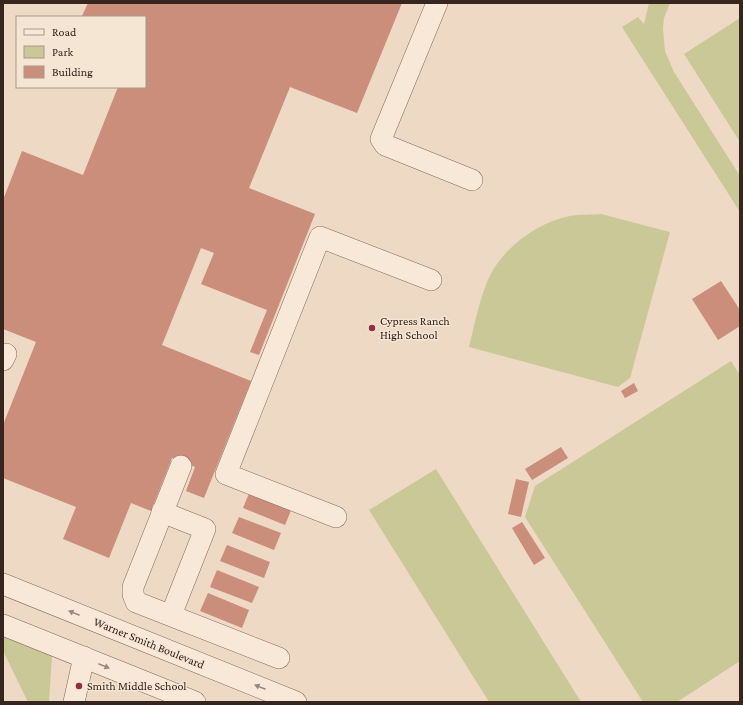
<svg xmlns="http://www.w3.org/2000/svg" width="743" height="705" viewBox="0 0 743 705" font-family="'Crimson Pro',serif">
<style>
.green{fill:#cbc898}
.building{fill:#ca8e7b}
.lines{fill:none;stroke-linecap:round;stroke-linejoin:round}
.minor-casing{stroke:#876a5b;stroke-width:22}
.minor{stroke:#f8e8d7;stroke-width:21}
.oneway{fill:#98877a}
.poi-dot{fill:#952c40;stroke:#f5e5d3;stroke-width:1.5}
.labels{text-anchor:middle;stroke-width:3;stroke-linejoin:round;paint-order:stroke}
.poi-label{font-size:12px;fill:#37261e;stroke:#f5e5d3;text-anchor:start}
.street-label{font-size:12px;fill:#37261e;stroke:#f5e5d3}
</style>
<rect width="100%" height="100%" fill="#edd9c4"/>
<g class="green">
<polygon points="649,3 670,3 664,18 663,29 665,51 674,72 740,176 740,212 622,27 638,17 644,24"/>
<polygon points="740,18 740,142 684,54"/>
<path d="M 601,214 L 670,232 L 630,378 L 618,387 L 469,347 C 474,327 478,305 486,285 C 498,251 535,223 570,216 C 580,214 591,215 601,214 Z"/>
<polygon points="731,361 740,375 740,661 677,702 643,702 525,517 535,486"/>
<polygon points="436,469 581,702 489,702 369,510"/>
<polygon points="3,637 52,656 49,702 28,702 3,651"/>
</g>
<g class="building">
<polygon points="88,3 402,3 357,113 290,87 249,188 315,214 259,355 250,352 267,310 201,284 214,253 201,248 162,345 251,381 204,498 186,491 195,467 172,458 151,511 131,503 109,558 63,539 76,507 3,478 3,425 36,342 3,329 3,200 22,151 83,175 118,87 145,87 145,17 85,17 82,16"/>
<polygon points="721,281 740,310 740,326 718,340 692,299"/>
<polygon points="634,383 638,391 625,398 621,391"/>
<polygon points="561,447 568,458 532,480 525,469"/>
<polygon points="516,479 529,482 521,517 508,514"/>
<polygon points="250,491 292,508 285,525 243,508"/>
<polygon points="239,517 281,533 274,550 232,533"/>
<polygon points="522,522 545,558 534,565 512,528"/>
<polygon points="227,545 270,562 264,578 220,561"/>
<polygon points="217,570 259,587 252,603 210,587"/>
<polygon points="208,593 249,610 242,628 200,611"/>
</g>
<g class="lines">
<defs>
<g id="minor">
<polyline points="437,3 381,139 385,145 472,180"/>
<polyline points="3,360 6,354"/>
<polyline points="181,466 133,587 133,594 136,602 279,658"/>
<polyline points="162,512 205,529 171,615"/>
<polyline points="336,517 226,474 320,237 431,280"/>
<polyline points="3,584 296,702"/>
<polyline points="3,625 195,702"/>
<polyline points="74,702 84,657"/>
</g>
</defs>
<use href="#minor" class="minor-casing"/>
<use href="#minor" class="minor"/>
</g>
<defs><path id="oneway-solid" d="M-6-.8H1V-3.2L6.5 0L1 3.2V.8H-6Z"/></defs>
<g class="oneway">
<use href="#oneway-solid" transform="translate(74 613) rotate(-158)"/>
<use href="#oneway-solid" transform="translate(104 666) rotate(22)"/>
<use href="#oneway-solid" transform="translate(260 687) rotate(-158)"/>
</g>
<g class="poi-dot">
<circle cx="372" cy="328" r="4"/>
<circle cx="79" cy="686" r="4"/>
</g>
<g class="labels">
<g class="poi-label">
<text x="380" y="325">Cypress Ranch<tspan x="380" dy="14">High School</tspan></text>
<text x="87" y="690">Smith Middle School</text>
</g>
<g class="street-label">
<text transform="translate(149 643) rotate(22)" y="4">Warner Smith Boulevard</text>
</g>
</g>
<rect width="743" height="705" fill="none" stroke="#37261e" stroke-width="8"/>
<rect x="16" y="16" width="130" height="72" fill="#f5e5d3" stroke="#a9998b"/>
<rect x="24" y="29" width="20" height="6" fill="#f8e8d7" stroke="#a9998b"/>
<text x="52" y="36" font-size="12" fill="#37261e">Road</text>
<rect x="24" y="46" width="20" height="12" fill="#cbc898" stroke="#a9998b"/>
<text x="52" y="56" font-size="12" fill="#37261e">Park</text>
<rect x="24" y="66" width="20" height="12" fill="#ca8e7b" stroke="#a9998b"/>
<text x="52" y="76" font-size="12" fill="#37261e">Building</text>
</svg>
